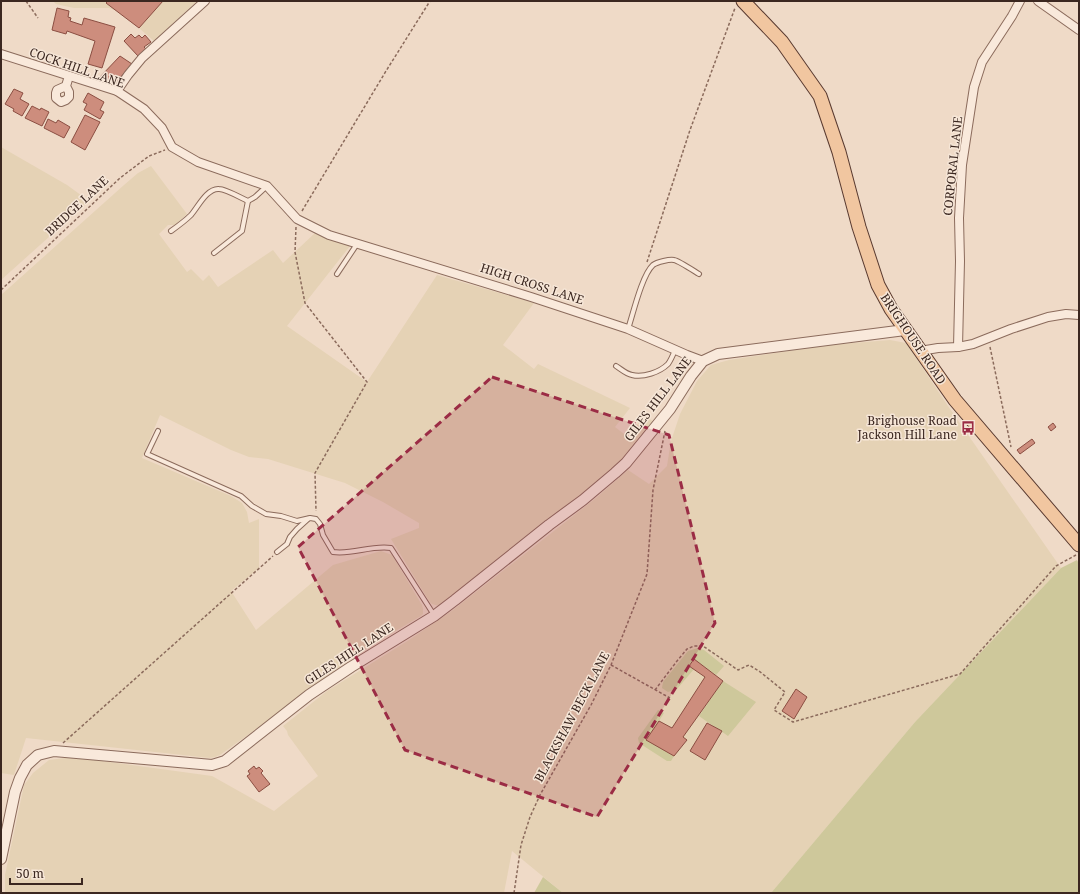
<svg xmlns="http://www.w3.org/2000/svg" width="1080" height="894" viewBox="0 0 1080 894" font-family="'Noto Serif',serif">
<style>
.farmland{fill:#e5d2b5}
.green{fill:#cec89b}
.building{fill:#cd8d7d;stroke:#8b4e42}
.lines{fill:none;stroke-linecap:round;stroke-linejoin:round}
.service-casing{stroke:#8b6b5c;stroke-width:6}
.minor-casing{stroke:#8b6b5c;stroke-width:10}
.tertiary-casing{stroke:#8b6b5c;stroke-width:12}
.primary-casing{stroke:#593a30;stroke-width:15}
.path{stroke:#8b6b5c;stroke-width:1.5;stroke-dasharray:3 2;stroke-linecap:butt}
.service{stroke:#f9e9db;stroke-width:4}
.minor{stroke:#f9e9db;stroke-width:8}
.tertiary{stroke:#f9e9db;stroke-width:10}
.primary{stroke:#f1c6a0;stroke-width:13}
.marked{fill:#9b2c45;fill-opacity:0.2;stroke:#9b2c45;stroke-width:3;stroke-dasharray:8 5;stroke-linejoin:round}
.labels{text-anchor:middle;stroke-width:3;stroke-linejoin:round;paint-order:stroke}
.street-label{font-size:12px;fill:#3b2720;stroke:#f6e6d7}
.poi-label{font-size:12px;fill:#3b2720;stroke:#f6e6d7;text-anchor:end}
</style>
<rect width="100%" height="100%" fill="#efdac7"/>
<g class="farmland">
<polygon points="53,1 197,1 154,41 139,28 117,11 109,8 74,8 56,4"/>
<polygon points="1,147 67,185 89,201 1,280"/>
<polygon points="151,166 187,214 175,225 168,225 159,234 187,272 191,269 203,281 209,275 218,287 273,250 283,263 315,233 350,246 287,326 367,382 437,275 534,303 503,345 534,369 538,364 630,408 615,427 628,437 644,416 653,421 621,462 583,493 523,539 490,568 439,606 432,604 429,601 391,539 419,528 419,523 383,502 345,483 268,459 249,457 231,450 160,415 142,458 231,496 242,503 247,512 249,523 259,519 259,568 231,591 256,630 333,565 381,551 392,555 422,605 423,609 423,614 421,616 365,649 301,695 252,732 220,755 215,757 210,758 26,738 14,775 1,773 1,295 124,185 138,173"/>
<polygon points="890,340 906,343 950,409 1061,568 915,722 771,893 563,893 512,851 504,893 5,893 5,875 24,785 33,773 49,760 73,757 212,776 274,811 318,776 288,735 287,731 283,726 327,691 409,640 453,610 596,498 628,470 649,484 667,466 671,441 680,414 697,381 711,365 729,360 828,345"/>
</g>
<g class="green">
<polygon points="1077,560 1079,564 1079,893 771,893 915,722 1061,568"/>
<polygon points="698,648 704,650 724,666 716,675 694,659 689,666 694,669 677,689 668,692 662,688 663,682 688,651"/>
<path d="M 723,681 L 756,702 L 728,736 C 719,729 708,723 699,716 Z"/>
<polygon points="658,710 664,713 647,740 674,756 671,761 667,761 639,743 638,738"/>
<polygon points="543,877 563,893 534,893"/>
</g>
<g class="building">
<polygon points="108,1 163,1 139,28 106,3"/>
<polygon points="57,8 69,11 68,17 71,18 70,21 82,25 84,18 115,27 102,68 88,64 95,41 67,31 66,34 52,30"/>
<polygon points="131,34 135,38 139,35 142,38 145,35 151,42 144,47 146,49 138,56 124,41"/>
<polygon points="120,56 132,64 113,86 100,77"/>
<polygon points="14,89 23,93 20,99 29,104 22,116 13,111 14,109 5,104"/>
<polygon points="88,93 104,102 100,110 104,112 100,119 84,110 87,104 83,102"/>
<polygon points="32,106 40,110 41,108 49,112 42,126 25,118"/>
<polygon points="85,115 100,122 85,150 71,142"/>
<polygon points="48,119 56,123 58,120 70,127 64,138 44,128"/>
<polygon points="1053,423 1056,427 1051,431 1048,427"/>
<polygon points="1032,439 1035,443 1020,454 1017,450"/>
<polygon points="694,659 723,681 683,737 687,740 674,756 646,740 659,721 672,728 705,677 689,666"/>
<polygon points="796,689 807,697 794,719 782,711"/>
<polygon points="707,723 722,731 705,760 690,751"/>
<polygon points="254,766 256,769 259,767 263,771 261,773 270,784 259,792 247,776 250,774 248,771"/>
</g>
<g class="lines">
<defs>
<g id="service">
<path d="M 171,231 C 178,226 185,221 191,215 C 198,207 207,188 219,189 C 226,189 241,198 248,201 L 255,197 L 267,186"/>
<polyline points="214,253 242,231 248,201"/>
<polyline points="337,274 357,244"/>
<path d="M 628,329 C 633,314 642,275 653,265 C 657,262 670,259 674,260 C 679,261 694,271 699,274"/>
<path d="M 616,366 C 621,369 626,374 632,375 C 643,378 660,372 668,364 C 671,360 673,355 675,350"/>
<path d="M 158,431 L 147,454 L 241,496 L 252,506 L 266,514 L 281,516 L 297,521 L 310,518 L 316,519 L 320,524 L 323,535 L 333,552 C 352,555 371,545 391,548 L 434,615"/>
<polyline points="277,552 287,544 290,537 297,529 308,519"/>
</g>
<g id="minor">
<polyline points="1038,1 1079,30"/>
<polyline points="1,54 117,91 144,109 162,128 172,147 198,162 267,186 297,219 329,235 531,297 628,329 687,355 703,361"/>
<polyline points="66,86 57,90 56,93 56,98 61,102 66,100 69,97 69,92 66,86 69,76"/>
<polyline points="117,91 128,75 142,58 205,1"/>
<polyline points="958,347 960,261 959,218 962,165 974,87 982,62 1012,16 1020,1"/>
<polyline points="920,351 938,348 958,347 973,344 1011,329 1048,317 1066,314 1079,315"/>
</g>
<polyline id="tertiary" points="1,859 15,792 20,778 27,765 38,755 54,751 212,765 225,761 309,695 351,667 434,616 455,600 549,525 583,500 615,473 626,463 670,409 691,376 703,361 718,354 905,330"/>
<polyline id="primary" points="743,1 782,42 820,96 839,152 859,227 878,285 891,309 955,400 1079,545"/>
</defs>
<use href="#service" class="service-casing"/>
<use href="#minor" class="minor-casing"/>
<use href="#tertiary" class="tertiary-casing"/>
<use href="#primary" class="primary-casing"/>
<g class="path">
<polyline points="26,1 38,18"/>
<polyline points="302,211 386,71 430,1"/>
<polyline points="296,227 295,252 305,303 367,382 315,473 316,511"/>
<polyline points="647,262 690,130 735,8"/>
<polyline points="1,290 120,178 149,156 165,150"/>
<polyline points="990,347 1011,447"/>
<polyline points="611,665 670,698"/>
<polyline points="655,690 677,661 687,649 694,646 703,646 738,670 749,665 759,671 785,692 774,710 793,722 960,674 1056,566 1076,555"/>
<polyline points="63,743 273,556"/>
<polyline points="514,893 521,845 530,817 540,795 591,705 611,665 647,574 653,490 665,431"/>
</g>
<use href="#service" class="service"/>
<use href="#minor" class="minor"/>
<use href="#tertiary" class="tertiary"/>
<use href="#primary" class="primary"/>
</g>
<path class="marked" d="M 492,377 L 669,435 L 715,623 L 597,817 L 405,750 L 298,547 Z"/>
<defs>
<symbol id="bus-bare" viewBox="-9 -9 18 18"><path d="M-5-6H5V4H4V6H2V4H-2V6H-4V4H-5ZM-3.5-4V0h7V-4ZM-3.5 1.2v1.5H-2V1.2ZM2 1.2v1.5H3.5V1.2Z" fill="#9b2c45" stroke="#f6e6d7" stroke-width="2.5" paint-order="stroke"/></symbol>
</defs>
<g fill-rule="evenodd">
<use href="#bus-bare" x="958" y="418" width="20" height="20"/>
</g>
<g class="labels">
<g class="street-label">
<text transform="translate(77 68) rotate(19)" y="4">COCK HILL LANE</text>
<text transform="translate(953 166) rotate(-84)" y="4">CORPORAL LANE</text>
<text transform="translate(77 206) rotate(-43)" y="4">BRIDGE LANE</text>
<text transform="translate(532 284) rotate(18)" y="4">HIGH CROSS LANE</text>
<text transform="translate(913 339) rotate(56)" y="4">BRIGHOUSE ROAD</text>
<text transform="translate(658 399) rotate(-53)" y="4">GILES HILL LANE</text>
<text transform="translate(349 654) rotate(-33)" y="4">GILES HILL LANE</text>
<text transform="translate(572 717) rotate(-62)" y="4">BLACKSHAW BECK LANE</text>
</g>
<g class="poi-label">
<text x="957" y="425">Brighouse Road<tspan x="957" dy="14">Jackson Hill Lane</tspan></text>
</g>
</g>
<rect width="1080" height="894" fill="none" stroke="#3b2720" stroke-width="4"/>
<path d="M10 878v6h72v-6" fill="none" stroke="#3b2720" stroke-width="2"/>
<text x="16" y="878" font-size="12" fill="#3b2720" stroke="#f6e6d7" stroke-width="3" paint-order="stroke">50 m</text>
</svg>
